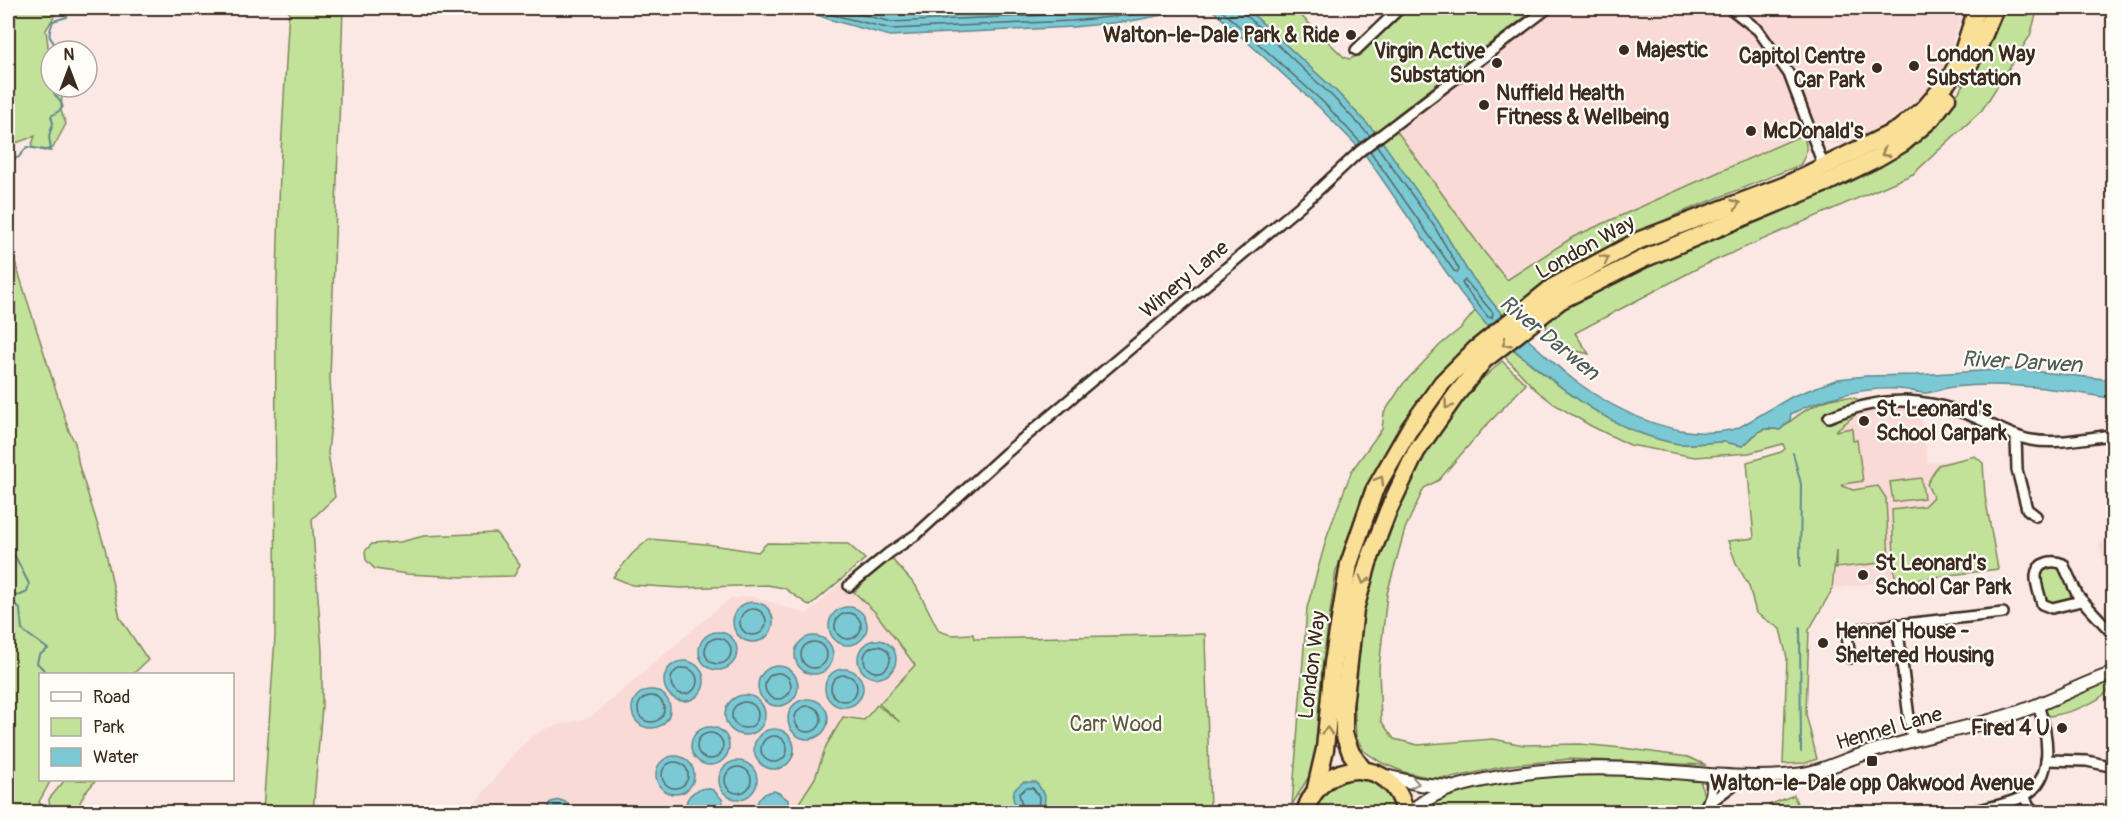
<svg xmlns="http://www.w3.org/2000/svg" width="2121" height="820" viewBox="0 0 2121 820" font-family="Pangolin,sans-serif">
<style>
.built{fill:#f9dad6}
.green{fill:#c2e29a;stroke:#7e865c;stroke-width:1.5}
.water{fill:#7ac9d5;stroke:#61898c;stroke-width:1.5}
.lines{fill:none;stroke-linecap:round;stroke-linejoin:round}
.shore{stroke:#546a67;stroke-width:1.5}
.stream{stroke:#61898c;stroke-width:2}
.street-casing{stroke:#3b2a1e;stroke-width:14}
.secondary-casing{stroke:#3b2a1e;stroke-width:16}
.highway-casing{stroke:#3b2a1e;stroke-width:21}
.street{stroke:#fdfcf7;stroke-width:9}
.secondary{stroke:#fdfcf7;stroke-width:12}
.highway{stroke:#fadf96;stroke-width:16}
.oneway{stroke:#9a845a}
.oneway2{stroke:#9c938a}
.poi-dot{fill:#3b2a1e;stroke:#fdfcf7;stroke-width:2}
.labels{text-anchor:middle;stroke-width:4.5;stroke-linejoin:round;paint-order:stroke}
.poi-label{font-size:21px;font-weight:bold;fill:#3b2a1e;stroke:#fdfcf7;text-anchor:start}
.street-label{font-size:21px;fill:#3b2a1e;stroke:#fdfcf7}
.park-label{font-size:21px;fill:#5d583d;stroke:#fdfcf7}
.water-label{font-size:22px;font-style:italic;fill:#4e5a55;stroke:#fdfcf7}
</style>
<rect width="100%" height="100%" fill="#fbe8e4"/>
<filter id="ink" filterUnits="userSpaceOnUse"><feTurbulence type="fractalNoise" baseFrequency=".0167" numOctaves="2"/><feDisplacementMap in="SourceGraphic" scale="12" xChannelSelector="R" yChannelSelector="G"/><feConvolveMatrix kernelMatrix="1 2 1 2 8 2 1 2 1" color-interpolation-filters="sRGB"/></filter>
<g filter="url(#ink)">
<g class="built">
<polygon points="1548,8 1965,8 1944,65 1924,96 1856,144 1806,143 1799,136 1573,237 1507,280 1485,253 1396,130"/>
<polygon points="1901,404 1911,406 1915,414 1921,414 1928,463 1975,456 1983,463 1985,496 1998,569 1834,588 1837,558 1832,419 1863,408"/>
<polygon points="2113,537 2113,581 2107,575 2099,544"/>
<polygon points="843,581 875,612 914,664 863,718 843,718 826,746 815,778 793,812 468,812 517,750 533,736 547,728 591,717 729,599 751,596 807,614"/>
</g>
<g class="green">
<polygon points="8,8 59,8 46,30 51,69 51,87 69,87 62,94 61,111 66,124 53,148 44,151 31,147 35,136 8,146"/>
<polygon points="289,8 343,8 330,378 332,413 328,453 335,497 312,519 322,650 322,706 313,812 263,812 275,637 276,312 280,170"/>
<polygon points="1246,8 1293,8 1344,57 1349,59 1360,55 1409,8 1537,8 1395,116 1377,134 1337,92"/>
<polygon points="2000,8 2038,8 2030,36 1982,110 1913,174 1700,267 1575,333 1589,354 1569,349 1546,337 1547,321 1578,298 1945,112 1970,76"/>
<path d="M 1396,130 L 1485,253 L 1507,280 L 1573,237 L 1802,135 C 1809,145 1806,156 1800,165 L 1680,213 L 1581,260 L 1503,316 L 1468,272 L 1439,223 L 1380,140 Z"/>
<polygon points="8,240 69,431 75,443 79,466 105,548 120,618 148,660 133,674 40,674 40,780 51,780 39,802 45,812 8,812"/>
<polygon points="1475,311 1489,328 1459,356 1336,570 1322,669 1321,710 1315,766 1292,805 1307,608 1328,533 1352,470 1382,429 1384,413 1403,384 1440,345 1461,328"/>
<path d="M 1511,348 C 1560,387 1607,428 1669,442 C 1687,447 1706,442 1724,442 C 1730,443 1737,445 1743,446 C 1757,434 1759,426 1780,430 C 1798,413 1832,390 1857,399 L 1855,415 L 1835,431 L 1852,428 L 1853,441 L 1857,440 L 1863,481 L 1843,484 L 1842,486 L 1853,490 L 1878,486 L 1886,498 L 1889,562 L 1836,568 L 1836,550 L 1832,590 L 1809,630 L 1806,714 L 1817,759 L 1806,763 L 1783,764 L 1787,658 L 1780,629 L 1756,613 L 1749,586 L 1736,563 L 1728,541 L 1754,538 L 1747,462 L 1781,452 L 1785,449 L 1783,444 L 1749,453 L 1695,457 L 1630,445 L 1591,426 L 1554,404 L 1536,390 L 1504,356 Z"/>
<polygon points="1502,361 1526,384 1482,430 1439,480 1424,488 1405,529 1387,594 1379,668 1381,721 1394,739 1418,745 1493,739 1524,745 1580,744 1623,748 1688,757 1706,765 1569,759 1511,765 1451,778 1432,778 1404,772 1382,763 1364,751 1356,737 1354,695 1360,624 1377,555 1416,469 1441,427 1469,391"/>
<polygon points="1975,456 1983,463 1985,496 1998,569 1895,582 1892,510 1924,506 1933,497 1927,484 1938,465"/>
<polygon points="1921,478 1924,498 1893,502 1890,482"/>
<polygon points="496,533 520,565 514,576 464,577 407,574 375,569 366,560 365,551 372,544 400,542 424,536"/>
<polygon points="649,539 706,544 758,552 767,543 848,544 865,559 810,606 784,588 767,585 681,588 632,585 613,577 632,554"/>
<polygon points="890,557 916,586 939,631 951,635 973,634 974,639 1205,634 1210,812 793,812 815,778 826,746 843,717 864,720 877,705 900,722 879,704 915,665 875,612 854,592"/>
<polygon points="2050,563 2062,567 2074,597 2071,600 2046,604 2042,595 2040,573"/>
<path d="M 2113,678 C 2113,700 2069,713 2050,716 L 2043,711 L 2044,708 Z"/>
<path d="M 1615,771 L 1700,778 L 1704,797 L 1696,812 L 1421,812 C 1429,793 1514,777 1537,774 C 1562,771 1589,772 1615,771 Z"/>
<path d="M 1347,778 C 1372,777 1391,786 1397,812 L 1314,812 C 1319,793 1330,788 1347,778 Z"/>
<polygon points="65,780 96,780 85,793 75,812 50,812 49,799"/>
<polygon points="1794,795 1800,812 1772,812 1769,805"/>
</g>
<g class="water">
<polygon points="799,8 1189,8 1178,12 1131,21 1073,27 890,36 831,20"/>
<polygon points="1210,8 1246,8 1337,92 1377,134 1439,223 1468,272 1503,316 1489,328 1460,292 1364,153 1319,107"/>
<path d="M 1525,337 C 1542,351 1557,367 1574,380 C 1618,413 1682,444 1738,428 L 1793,396 L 1838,379 L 1866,376 L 1916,375 L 2013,369 L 2113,380 L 2113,399 C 2061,389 2007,381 1953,387 C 1944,388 1935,392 1926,393 C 1917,393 1907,389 1898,389 C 1863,387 1822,398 1791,414 L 1790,420 L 1780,430 C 1758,425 1757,434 1743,446 C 1737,445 1730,443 1724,442 C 1706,442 1687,447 1669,442 C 1607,428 1560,387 1512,348 Z"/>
<circle cx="753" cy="622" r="20"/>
<circle cx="848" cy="626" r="19"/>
<circle cx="718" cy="651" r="19"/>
<circle cx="814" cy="655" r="19"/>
<circle cx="877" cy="659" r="19"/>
<circle cx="684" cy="681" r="20"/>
<circle cx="778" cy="686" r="20"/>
<circle cx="844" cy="688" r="19"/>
<circle cx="651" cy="709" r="19"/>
<circle cx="745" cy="715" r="20"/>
<circle cx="808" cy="719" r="20"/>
<circle cx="710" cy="746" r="19"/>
<circle cx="774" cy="749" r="20"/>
<circle cx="675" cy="775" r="19"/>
<circle cx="738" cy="780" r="19"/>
<polygon points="1023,782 1036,782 1045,795 1044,812 1019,812 1013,799 1014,790"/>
<path d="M 706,788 L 713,790 L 722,799 L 724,812 L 686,812 C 684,798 692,790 706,788 Z"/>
<path d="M 774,791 L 779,793 L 788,800 L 789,812 L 757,812 C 755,800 762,793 774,791 Z"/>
<polygon points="560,800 568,803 572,812 546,812 551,802"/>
</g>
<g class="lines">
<g class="shore">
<polyline points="815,8 833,15 891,29 1072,21 1130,15 1169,8"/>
<polyline points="835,8 892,22 1072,14 1132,8"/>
<polyline points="872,8 893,13 1008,8"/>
<polyline points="1219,8 1323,102 1361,143"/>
<polyline points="1243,8 1245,14 1333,97 1370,136"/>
<polyline points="1370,151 1454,271 1458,272 1459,269 1434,226 1377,146"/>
<polygon points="1465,280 1493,313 1492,318 1488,317 1465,288 1462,283"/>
<circle cx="753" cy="622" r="13"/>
<circle cx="848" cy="626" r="13"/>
<circle cx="718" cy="651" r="13"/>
<circle cx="814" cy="655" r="13"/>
<circle cx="877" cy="659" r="13"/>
<circle cx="684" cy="681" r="13"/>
<circle cx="778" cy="686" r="13"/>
<circle cx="844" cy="688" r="13"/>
<circle cx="651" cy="709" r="13"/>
<circle cx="745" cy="715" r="13"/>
<circle cx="808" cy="719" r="13"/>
<circle cx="710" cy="746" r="13"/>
<circle cx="774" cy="749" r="13"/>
<circle cx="675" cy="775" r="13"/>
<circle cx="738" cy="780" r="13"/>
<polyline points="1024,812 1019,794 1026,788 1033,788 1039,797 1038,812"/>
</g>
<g class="stream">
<path d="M 59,51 C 50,34 46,42 53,21 L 67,17 L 70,8"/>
<path d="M 8,161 L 19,157 L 27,147 L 51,151 L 49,136 L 53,123 L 51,116 C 70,105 62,107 54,93 L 55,89 L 59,87"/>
<polyline points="1793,453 1801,484 1800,567"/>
<polyline points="8,552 14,554 29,584 27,592 21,595 13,596 15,604 20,609 22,630 48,649 39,655 37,663 48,674"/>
<polyline points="1800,628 1801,752"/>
<polyline points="1789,812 1790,807"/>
</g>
<defs>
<g id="street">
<polyline points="1730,8 1758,30 1789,74 1824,167"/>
<polyline points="1356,50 1400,8"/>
<path d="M 1829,417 C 1882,396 1919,396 1972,416 C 1992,424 2010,436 2031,440 C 2057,445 2088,437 2114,435"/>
<polyline points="2016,436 2017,470 2027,509 2036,516"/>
<polyline points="849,586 889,553 917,534 1006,453 1313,195 1360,151 1548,8"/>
<path d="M 2081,601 L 2052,608 L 2042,604 C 2040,595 2035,584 2036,575 C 2038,561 2054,560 2063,564 L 2078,596 L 2114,635"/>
<polyline points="1897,624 1912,741"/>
<polyline points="1850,658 1847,635 1860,629 2003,613"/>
<polyline points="2046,760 2087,761 2114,767"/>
<polyline points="2024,796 2029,806 2035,812"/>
<polyline points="1708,804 1736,783 1739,778"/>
<path d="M 1702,812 C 1710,801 1714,790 1711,776"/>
<path d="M 1970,812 C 1985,808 2011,804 2024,796 C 2056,778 2048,734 2038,705"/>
</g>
<g id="secondary">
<polyline points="1381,775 1419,784 1450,787"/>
<path d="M 1411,812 C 1431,792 1456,786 1484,780 C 1539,768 1594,766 1650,770 C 1699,774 1746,780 1795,775 C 1819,773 1841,761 1864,754 C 1913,738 1964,730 2013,714 C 2048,703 2079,685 2114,673"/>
</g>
<g id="highway">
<polyline points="1963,74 1977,51 1995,8"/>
<polyline points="1364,771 1351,753 1344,734 1344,706 1355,609 1368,563 1388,511 1416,452 1456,395 1484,360 1561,300 1643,259 1828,182 1877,158 1903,143 1932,118 1947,98"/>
<polyline points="1316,788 1325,749 1333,663 1349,564 1374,491 1410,428 1442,383 1476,349 1553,287 1640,240 1786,185 1898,130 1925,108 1949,80 1962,55 1977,8"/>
<path d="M 1305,812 C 1321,757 1394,755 1405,812"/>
</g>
</defs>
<use href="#street" class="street-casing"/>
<use href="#secondary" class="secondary-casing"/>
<use href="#highway" class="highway-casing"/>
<use href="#street" class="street"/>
<use href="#secondary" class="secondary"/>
<use href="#highway" class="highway"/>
</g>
<defs><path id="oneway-chevron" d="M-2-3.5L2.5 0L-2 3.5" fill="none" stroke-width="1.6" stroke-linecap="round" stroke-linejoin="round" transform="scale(1.5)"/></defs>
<g class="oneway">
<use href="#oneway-chevron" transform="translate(1885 153) rotate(149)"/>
<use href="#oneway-chevron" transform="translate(1736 204) rotate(-21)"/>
<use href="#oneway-chevron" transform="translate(1605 259) rotate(-28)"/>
<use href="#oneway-chevron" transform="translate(1506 343) rotate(142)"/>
<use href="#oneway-chevron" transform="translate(1448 405) rotate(126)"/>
<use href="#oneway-chevron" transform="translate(1380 480) rotate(-60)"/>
<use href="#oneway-chevron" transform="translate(1364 580) rotate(106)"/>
<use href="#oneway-chevron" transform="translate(1327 731) rotate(-85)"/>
</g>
<use class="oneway2" href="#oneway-chevron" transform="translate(1415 783) rotate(12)"/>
</g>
<g class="poi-dot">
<circle cx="1351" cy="35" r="6"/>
<circle cx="1624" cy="50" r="6"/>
<circle cx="1497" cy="63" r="6"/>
<circle cx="1914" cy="66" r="6"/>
<circle cx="1877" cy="68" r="6"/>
<circle cx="1484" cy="105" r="6"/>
<circle cx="1751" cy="131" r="6"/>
<circle cx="1864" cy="421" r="6"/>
<circle cx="1863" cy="575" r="6"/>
<circle cx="1823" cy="643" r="6"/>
<circle cx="2062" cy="728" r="6"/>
<rect x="1866" y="755" width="12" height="12" rx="3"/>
</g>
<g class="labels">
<g class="poi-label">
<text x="1339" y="42" text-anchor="end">Walton-le-Dale Park &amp; Ride</text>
<text x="1636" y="57">Majestic</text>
<text x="1485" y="58" text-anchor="end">Virgin Active<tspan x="1485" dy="24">Substation</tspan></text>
<text x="1926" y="61">London Way<tspan x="1926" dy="24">Substation</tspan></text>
<text x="1865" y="63" text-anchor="end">Capitol Centre<tspan x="1865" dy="24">Car Park</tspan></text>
<text x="1496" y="100">Nuffield Health<tspan x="1496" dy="24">Fitness &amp; Wellbeing</tspan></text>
<text x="1763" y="138">McDonald's</text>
<text x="1876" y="416">St. Leonard's<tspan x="1876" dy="24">School Carpark</tspan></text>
<text x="1875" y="570">St Leonard's<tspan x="1875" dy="24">School Car Park</tspan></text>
<text x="1835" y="638">Hennel House -<tspan x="1835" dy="24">Sheltered Housing</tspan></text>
<text x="2050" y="735" text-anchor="end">Fired 4 U</text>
<text x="1872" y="790" text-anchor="middle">Walton-le-Dale opp Oakwood Avenue</text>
</g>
<g class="street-label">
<text transform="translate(1585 247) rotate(-29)" y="7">London Way</text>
<text transform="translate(1184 279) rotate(-40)" y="7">Winery Lane</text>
<text transform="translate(1312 665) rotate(-83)" y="7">London Way</text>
<text transform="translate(1889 728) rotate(-16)" y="7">Hennel Lane</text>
</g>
<g class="park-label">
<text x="1116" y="731">Carr Wood</text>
</g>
<g class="water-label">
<text transform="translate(1550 337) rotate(39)" y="8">River Darwen</text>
<text transform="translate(2022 361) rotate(3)" y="8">River Darwen</text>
</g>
</g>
<rect width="2121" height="820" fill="none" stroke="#fdfcf7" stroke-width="30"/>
<rect x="15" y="15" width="2091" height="790" fill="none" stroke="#3b2a1e" stroke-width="2" filter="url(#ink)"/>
<rect x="39" y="673" width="195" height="108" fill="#fdfcf7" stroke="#afa8a0" stroke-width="1.5"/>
<rect x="51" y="692" width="30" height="9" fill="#fdfcf7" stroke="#afa8a0" stroke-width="1.5"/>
<text x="93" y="703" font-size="18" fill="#3b2a1e">Road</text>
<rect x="51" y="718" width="30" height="18" fill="#c2e29a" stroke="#afa8a0" stroke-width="1.5"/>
<text x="93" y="733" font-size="18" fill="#3b2a1e">Park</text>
<rect x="51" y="748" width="30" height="18" fill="#7ac9d5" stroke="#afa8a0" stroke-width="1.5"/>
<text x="93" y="763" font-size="18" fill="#3b2a1e">Water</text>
<g transform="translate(69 69)"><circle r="28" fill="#fdfcf7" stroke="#afa8a0" stroke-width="1.5"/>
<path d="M0-4.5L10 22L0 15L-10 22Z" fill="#3b2a1e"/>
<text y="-9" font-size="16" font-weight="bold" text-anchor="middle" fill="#3b2a1e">N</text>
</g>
</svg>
